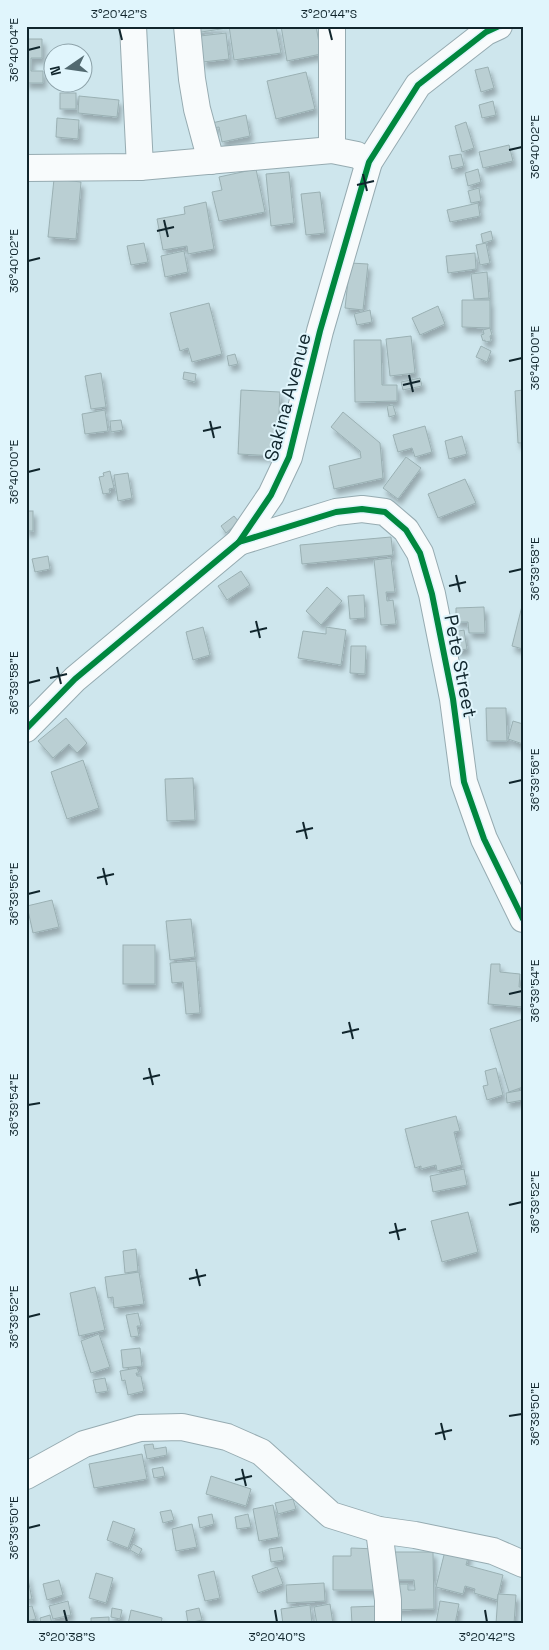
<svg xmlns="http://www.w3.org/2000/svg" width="549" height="1650" viewBox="0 0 549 1650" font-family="'Space Grotesk',sans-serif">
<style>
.building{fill:#bacfd3;stroke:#9ab0b3;filter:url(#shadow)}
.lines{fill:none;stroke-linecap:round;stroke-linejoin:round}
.minor-casing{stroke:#96abb1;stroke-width:28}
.minor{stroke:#f8fbfc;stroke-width:26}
.cycleway-casing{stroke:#e0f5fc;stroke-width:9}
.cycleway{stroke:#00873e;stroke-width:6}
.ticks{fill:none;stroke:#10252c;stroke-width:2}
.labels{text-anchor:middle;stroke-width:4;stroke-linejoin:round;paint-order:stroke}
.street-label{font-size:19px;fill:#10252c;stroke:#e0f5fc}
.neatline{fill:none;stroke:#10252c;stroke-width:2}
.ticks-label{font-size:12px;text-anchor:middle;fill:#10252c}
</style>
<defs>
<filter id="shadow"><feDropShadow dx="3" dy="5.5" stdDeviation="2.5" flood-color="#0004"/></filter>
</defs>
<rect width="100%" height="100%" fill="#cee6ed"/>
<g class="building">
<polygon points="194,26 226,26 227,28 195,33"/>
<polygon points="229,26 276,26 281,53 234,60"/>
<polygon points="281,26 316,26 321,54 287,61"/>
<polygon points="226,33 229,59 203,62 200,36"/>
<polygon points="26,39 42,39 42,58 31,58 31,71 43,71 43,83 26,83"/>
<polygon points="488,67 494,88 481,92 475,70"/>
<polygon points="306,72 315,109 276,119 267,81"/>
<rect x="60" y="93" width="16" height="16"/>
<polygon points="79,96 119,100 117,117 78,113"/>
<polygon points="493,101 496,115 482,118 479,105"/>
<polygon points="246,115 250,136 222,142 219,127 213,128 212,123"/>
<polygon points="57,118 79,120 78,139 56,137"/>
<polygon points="466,122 474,148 462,152 455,126"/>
<polygon points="509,145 513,161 483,168 479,152"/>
<polygon points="461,154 464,166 452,169 449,156"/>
<polygon points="256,169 265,212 219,221 212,192 222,190 219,177"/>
<polygon points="478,169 481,182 468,186 465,173"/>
<polygon points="289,172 294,223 271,226 266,174"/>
<polygon points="54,179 81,182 76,239 48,237"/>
<polygon points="479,188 481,201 471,203 468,191"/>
<polygon points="320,192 325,233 306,235 301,194"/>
<polygon points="206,202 214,249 188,254 187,246 163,250 157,219 185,214 184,207"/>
<polygon points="478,203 480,216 450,222 447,210"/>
<polygon points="491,231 493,240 483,243 481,234"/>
<polygon points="144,243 148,262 131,265 127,246"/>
<polygon points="486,243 490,263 480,265 476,245"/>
<polygon points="184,251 188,272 165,277 161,256"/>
<polygon points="475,253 476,269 448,273 446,256"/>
<polygon points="350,263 368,264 363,310 345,308"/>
<polygon points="487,272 489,298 474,299 471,274"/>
<polygon points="462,300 490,300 490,328 462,327"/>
<polygon points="209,303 222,354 192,362 188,348 180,351 170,313"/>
<polygon points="438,306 445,324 420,335 412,318"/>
<polygon points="370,310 372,322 357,325 354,314"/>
<polygon points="490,328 492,335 490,336 491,341 485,342 485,340 483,341 481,335 484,334 483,330"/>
<polygon points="411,336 415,373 390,376 386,339"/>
<polygon points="354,340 381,340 382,385 397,385 397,401 355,402"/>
<polygon points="481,346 491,351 487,362 476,357"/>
<polygon points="235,354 238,364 229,366 227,356"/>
<polygon points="184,372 196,374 195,382 183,379"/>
<polygon points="101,373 106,407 91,409 85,376"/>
<polygon points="420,378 422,386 403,390 401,382"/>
<polygon points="241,390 280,392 277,456 238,454"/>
<polygon points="523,390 523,443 518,443 515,391"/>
<polygon points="393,405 396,415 389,417 387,406"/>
<polygon points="105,410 108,431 85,434 82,414"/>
<polygon points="343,412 380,443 383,478 334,489 329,466 361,458 360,451 331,427"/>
<polygon points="121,420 123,430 111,432 110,421"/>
<polygon points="425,426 432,452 415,457 412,448 398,452 393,435"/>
<polygon points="462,436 467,454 449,459 445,441"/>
<polygon points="406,457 421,468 398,499 383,488"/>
<polygon points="110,471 114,488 109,489 110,493 103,494 99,477 104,476 103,473"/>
<polygon points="128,473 132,498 118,501 114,475"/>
<polygon points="465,479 476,503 438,518 428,494"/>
<rect x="26" y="511" width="7" height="20"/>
<polygon points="234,516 239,522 226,533 221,526"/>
<polygon points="391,537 393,555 302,564 300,545"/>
<polygon points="48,556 50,569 35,572 32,559"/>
<polygon points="391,558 395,592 386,592 387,601 393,600 396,624 381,625 374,560"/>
<polygon points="241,571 250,585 227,600 218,586"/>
<polygon points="327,587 342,601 321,625 306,611"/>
<polygon points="364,595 365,618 350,619 348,596"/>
<polygon points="523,602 523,649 512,646"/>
<polygon points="484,607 485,633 469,633 468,622 456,622 456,608"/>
<polygon points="203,627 210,655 193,660 186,632"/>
<polygon points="326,627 346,630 341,665 298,658 303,631 326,634"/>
<polygon points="464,630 467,649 456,651 453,632"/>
<polygon points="351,646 366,646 365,674 350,673"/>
<polygon points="486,708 506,708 507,741 487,741"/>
<polygon points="66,718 87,743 77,753 69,744 53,758 38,741"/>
<polygon points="513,721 523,724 523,744 508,739"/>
<polygon points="83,760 99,808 67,819 51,772"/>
<polygon points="193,778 195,820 167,821 165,779"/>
<polygon points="52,900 59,927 33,933 27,906"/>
<polygon points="191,919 195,957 170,960 166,921"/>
<rect x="123" y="945" width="32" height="39"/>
<polygon points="196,961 200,1013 186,1014 183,982 172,983 170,963"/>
<polygon points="491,964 500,964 500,972 520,974 519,987 523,987 523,1007 488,1004"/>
<polygon points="523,1019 523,1087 509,1092 490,1029"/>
<polygon points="496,1068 503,1095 487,1100 483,1086 488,1085 485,1071"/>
<polygon points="523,1090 523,1100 507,1103 506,1093"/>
<polygon points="456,1116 460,1131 454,1132 462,1165 437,1171 436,1165 421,1169 421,1166 415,1168 405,1129"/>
<polygon points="464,1169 467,1185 433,1192 430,1176"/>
<polygon points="468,1212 478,1252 442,1262 431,1221"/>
<polygon points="136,1249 138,1271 125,1273 123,1251"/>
<polygon points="139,1272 144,1304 114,1308 113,1297 108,1298 105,1277"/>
<polygon points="95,1287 105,1330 79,1336 70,1293"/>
<polygon points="138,1313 141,1326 137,1326 139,1336 131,1337 126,1315"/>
<polygon points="99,1334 110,1367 91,1373 81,1341"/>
<polygon points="140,1348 142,1366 123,1368 121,1350"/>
<polygon points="137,1368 139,1373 136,1373 137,1376 141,1376 144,1391 128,1395 125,1380 122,1381 120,1371"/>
<polygon points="105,1378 108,1391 96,1393 93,1380"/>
<polygon points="153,1444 154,1449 166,1447 167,1455 147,1459 144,1445"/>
<polygon points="142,1454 147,1479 94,1488 89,1464"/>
<polygon points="163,1467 165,1476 154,1478 152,1469"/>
<polygon points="211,1476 251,1489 246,1506 206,1494"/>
<polygon points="293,1499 296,1509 278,1514 275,1503"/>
<polygon points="273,1505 279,1537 259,1541 253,1509"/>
<polygon points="171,1510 174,1520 163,1523 160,1512"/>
<polygon points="212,1514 214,1524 200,1528 198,1517"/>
<polygon points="248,1514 251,1527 237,1529 235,1517"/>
<polygon points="113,1521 135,1529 128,1548 107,1540"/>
<polygon points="192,1524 197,1547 176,1551 172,1529"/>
<polygon points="133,1544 142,1549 139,1555 130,1550"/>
<polygon points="282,1547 284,1560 271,1562 269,1549"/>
<polygon points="446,1547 469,1553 466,1565 503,1575 497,1600 474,1593 475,1589 465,1586 463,1594 436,1587"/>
<polygon points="351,1548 377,1549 377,1590 333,1590 333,1556 351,1556"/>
<polygon points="390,1552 433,1552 434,1609 390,1610 389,1584 408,1584 408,1590 415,1590 414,1580 390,1580"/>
<polygon points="277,1567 283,1584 258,1593 252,1576"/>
<polygon points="214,1571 220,1598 205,1601 198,1575"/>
<polygon points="96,1573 113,1578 106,1603 89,1598"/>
<polygon points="27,1574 32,1599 26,1600 26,1575"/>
<polygon points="59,1580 63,1595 47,1600 43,1584"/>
<polygon points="324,1583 325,1601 287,1603 286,1585"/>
<polygon points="498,1594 516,1595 514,1624 496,1624"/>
<polygon points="68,1601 71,1615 53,1619 49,1606"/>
<polygon points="440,1601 459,1604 455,1624 436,1624"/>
<polygon points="330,1604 333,1624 317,1624 314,1607"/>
<polygon points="310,1605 312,1624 283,1624 281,1609"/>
<polygon points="32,1606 36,1619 26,1621 26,1607"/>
<polygon points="380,1606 381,1624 352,1624 351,1607"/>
<polygon points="112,1608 122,1610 120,1619 111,1617"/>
<polygon points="199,1608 202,1620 188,1623 186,1611"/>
<polygon points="131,1610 162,1618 161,1624 128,1624"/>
<polygon points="50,1615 52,1624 41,1624 40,1618"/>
<polygon points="109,1617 109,1624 91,1624 91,1618"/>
</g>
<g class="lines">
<defs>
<g id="minor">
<polyline points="133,26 140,167"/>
<polyline points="187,26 192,79 197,109 211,161"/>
<polyline points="332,26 332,150"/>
<polyline points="26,168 140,167 332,150 357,155 369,162"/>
<polyline points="239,542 336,512 362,509 385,512 406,530 420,553 432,594 453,699 464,782 484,839 523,919"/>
<polyline points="26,729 75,679 239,542 271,495 289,457 320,331 369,162 418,85 486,32 499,26"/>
<polyline points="26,1476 84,1444 140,1428 182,1427 227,1437 261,1452 331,1515 379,1530 415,1535 493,1551 523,1564"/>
<polyline points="379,1530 388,1600 388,1624"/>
</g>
</defs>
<use href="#minor" class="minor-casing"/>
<use href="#minor" class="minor"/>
<defs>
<g id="cycleway">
<polyline points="239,542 336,512 362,509 385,512 406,530 420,553 432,594 453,699 464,782 484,839 523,919"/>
<polyline points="26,729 75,679 239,542 271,495 289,457 320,331 369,162 418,85 486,32 499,26"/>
</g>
</defs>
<use href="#cycleway" class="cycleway-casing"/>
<use href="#cycleway" class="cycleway"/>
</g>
<path class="ticks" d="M 119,28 L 122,40M 329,28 L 332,40M 28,50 L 40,47M 509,150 L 522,147M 363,174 L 367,191M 357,185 L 374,181M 164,220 L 168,237M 157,231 L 174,227M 28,261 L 40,258M 509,361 L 522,358M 409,375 L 413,392M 403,385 L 420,381M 210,421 L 214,438M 203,431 L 221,427M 28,472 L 40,469M 509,572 L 522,569M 456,575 L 460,592M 449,586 L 466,582M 256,621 L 260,638M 250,632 L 267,628M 57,667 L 61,684M 50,678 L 67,674M 28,683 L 40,680M 509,783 L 522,780M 303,822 L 307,839M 296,832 L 313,828M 103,868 L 107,885M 97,878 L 114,874M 28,894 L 40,891M 509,994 L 522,991M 349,1022 L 353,1039M 342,1033 L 359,1029M 149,1068 L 153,1085M 143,1079 L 160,1075M 28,1105 L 40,1103M 509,1205 L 522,1202M 395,1223 L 399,1240M 389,1233 L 406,1229M 196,1269 L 200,1286M 189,1279 L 206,1275M 28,1317 L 40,1314M 509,1416 L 522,1414M 441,1423 L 445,1440M 435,1434 L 452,1430M 242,1469 L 246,1486M 235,1480 L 252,1476M 28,1528 L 40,1525M 64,1610 L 67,1622M 275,1610 L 277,1622M 485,1610 L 487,1622"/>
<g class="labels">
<g class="street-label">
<text transform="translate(287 397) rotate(-75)" y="7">Sakina Avenue</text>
<text transform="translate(461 666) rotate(79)" y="7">Pete Street</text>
</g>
</g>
<rect width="549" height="1650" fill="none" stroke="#e0f5fc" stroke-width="55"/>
<g transform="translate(68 68) rotate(257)"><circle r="24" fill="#e0f5fc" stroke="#8da2a9"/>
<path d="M0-4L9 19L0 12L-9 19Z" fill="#526970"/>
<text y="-8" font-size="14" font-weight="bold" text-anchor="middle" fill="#10252c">N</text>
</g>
<rect x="28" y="28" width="494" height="1594" class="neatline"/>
<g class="ticks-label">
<text x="119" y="18">3°20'42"S</text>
<text x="329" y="18">3°20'44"S</text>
<text transform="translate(14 50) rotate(-90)" y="4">36°40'04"E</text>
<text transform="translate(535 147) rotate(-90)" y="4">36°40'02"E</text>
<text transform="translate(14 261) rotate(-90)" y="4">36°40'02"E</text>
<text transform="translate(535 358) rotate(-90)" y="4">36°40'00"E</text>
<text transform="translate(14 472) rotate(-90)" y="4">36°40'00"E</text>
<text transform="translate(535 569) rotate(-90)" y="4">36°39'58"E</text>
<text transform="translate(14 683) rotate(-90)" y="4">36°39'58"E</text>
<text transform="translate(535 780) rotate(-90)" y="4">36°39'56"E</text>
<text transform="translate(14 894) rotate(-90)" y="4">36°39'56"E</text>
<text transform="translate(535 991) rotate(-90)" y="4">36°39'54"E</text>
<text transform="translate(14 1105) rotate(-90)" y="4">36°39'54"E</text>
<text transform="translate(535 1202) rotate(-90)" y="4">36°39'52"E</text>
<text transform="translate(14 1317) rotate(-90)" y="4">36°39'52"E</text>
<text transform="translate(535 1414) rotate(-90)" y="4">36°39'50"E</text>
<text transform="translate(14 1528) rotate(-90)" y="4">36°39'50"E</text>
<text x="67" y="1641">3°20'38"S</text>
<text x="277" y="1641">3°20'40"S</text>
<text x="487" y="1641">3°20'42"S</text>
</g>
</svg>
